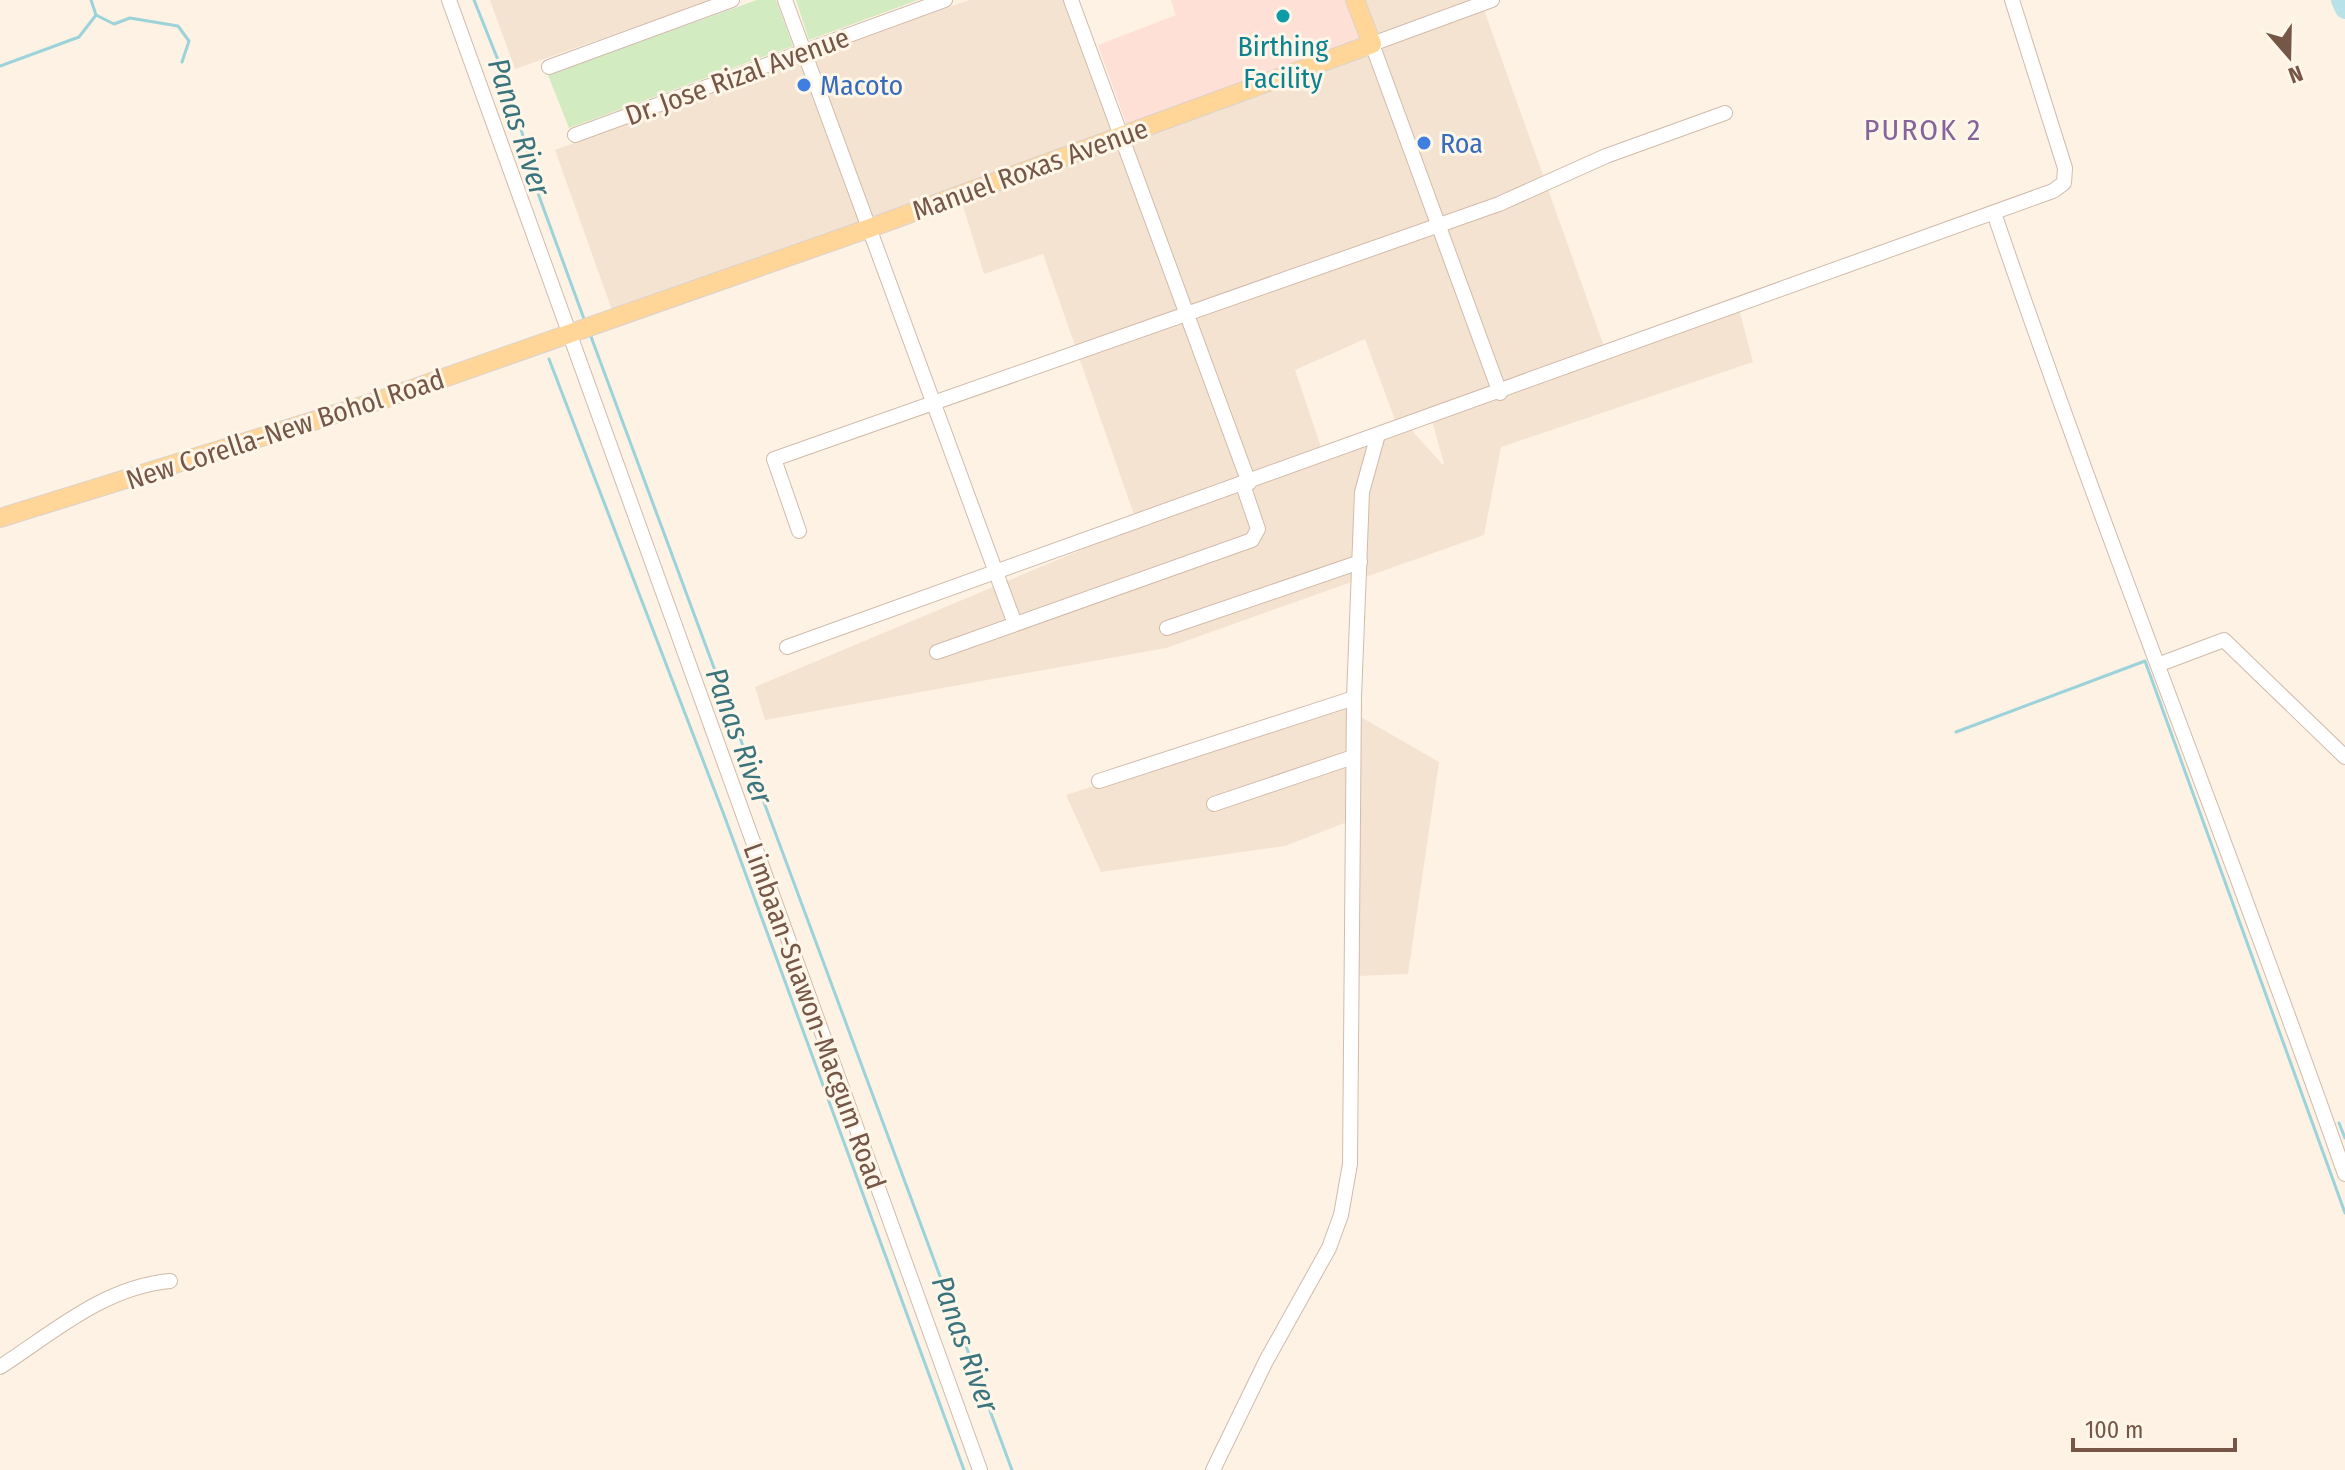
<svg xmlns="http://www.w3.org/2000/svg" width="2345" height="1470" viewBox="0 0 2345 1470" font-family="'Fira Sans Condensed',sans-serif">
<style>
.residential{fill:#f5e3d1;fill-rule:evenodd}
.commercial{fill:#fee0d6}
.green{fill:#d3ebc0}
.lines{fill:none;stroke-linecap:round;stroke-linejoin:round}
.stream{stroke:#9cd3da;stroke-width:3}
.river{stroke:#b6e2e8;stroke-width:20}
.minor-casing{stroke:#d1bbab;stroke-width:16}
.major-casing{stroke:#dbd3cf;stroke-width:20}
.minor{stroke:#fff;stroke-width:14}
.major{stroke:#ffd598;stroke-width:18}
.culture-dot{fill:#0f9aa8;stroke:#fff6ea;stroke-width:3}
.shop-dot{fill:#3f7fe0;stroke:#fff6ea;stroke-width:3}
.labels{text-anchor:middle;stroke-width:6;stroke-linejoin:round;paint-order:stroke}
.culture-label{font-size:28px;fill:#0d838f;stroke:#fff6ea}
.street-label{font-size:28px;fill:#765747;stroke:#fff6ea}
.shop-label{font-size:28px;fill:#366cbe;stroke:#fff6ea;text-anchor:start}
.water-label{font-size:30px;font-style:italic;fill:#3a747d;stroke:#fff6ea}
.neighbourhood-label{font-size:30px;letter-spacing:2px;fill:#86639a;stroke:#fff6ea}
</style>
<rect width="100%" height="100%" fill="#fdf2e3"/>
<g class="residential">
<polygon points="490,0 712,0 515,69"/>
<path d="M 969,0 L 1073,0 L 1121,137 L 1370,42 L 1356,0 L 1491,0 L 1482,4 L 1606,352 L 1738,305 L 1753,362 L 1501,447 L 1484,535 L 1166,648 L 765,720 L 755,687 L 1138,526 L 1043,254 L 984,274 L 959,193 L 613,313 L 555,150 ZM 1365,339 L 1398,428 L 1325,459 L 1295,370 ZM 1431,417 L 1444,464 L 1443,465 L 1408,426 Z"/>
<polygon points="1340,705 1439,762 1408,974 1358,976 1360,817 1285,846 1101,872 1066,795"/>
</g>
<polygon class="commercial" points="1171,0 1348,0 1362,38 1127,126 1098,45 1176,15"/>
<g class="green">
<polygon points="757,0 776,0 793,46 569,128 548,75"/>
<polygon points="796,0 918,0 809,40"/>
</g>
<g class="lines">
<g class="stream">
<polyline points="91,0 96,15"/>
<polyline points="474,0 512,95 539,196 584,319"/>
<polyline points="96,15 114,24 130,18 178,26 189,41 182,62"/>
<polyline points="0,66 79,37 96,15"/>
<polyline points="590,334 1012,1470"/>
<polyline points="549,359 724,815 964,1470"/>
<polyline points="1956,732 2145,661 2345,1213"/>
<polyline points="2339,1123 2345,1138"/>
</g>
<polyline class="river" points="2341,0 2345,9"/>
<defs>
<g id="minor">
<polyline points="449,0 980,1470"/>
<polyline points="785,0 1015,624"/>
<polyline points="1071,0 1249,483"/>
<polyline points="1492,0 1372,44 1500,393"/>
<polyline points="549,67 732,0"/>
<polyline points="575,135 945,0"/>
<path d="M 1994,213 C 2104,536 2232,852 2345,1174"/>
<polyline points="799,531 774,459 1499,204 1606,156 1725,113"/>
<polyline points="1167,628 1360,562"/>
<polyline points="787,647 2053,191 2064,183 2065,168 2012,0"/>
<polyline points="937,652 1252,540 1258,529 1243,485"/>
<polyline points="2160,664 2224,640 2345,757"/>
<polyline points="1099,781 1354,698"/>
<polyline points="1214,804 1353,757"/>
<path d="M 0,1367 C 54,1332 104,1287 170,1281"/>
<polyline points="1213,1470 1266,1361 1329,1248 1341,1215 1350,1164 1354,698 1362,492 1377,438"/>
</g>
<polyline id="major" points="0,518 381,400 870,228 1372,44 1355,0"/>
</defs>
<use href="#minor" class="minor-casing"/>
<use href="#major" class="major-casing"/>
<use href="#minor" class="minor"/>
<use href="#major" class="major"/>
</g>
<circle class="culture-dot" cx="1283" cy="16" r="8"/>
<g class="shop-dot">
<circle cx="804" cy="85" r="8"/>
<circle cx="1424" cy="143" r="8"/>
</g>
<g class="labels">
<g class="culture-label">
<text x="1283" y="56">Birthing<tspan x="1283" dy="32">Facility</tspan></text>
</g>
<g class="street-label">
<text transform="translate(737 76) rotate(-20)" y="10">Dr. Jose Rizal Avenue</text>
<text transform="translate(1030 169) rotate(-20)" y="10">Manuel Roxas Avenue</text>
<text transform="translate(285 429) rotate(-18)" y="10">New Corella-New Bohol Road</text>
<text transform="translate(815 1016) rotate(70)" y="10">Limbaan-Suawon-Macgum Road</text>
</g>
<g class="shop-label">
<text x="820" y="95">Macoto</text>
<text x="1440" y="153">Roa</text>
</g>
<g class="water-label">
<text transform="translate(519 127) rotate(72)" y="10">Panas River</text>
<text transform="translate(739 736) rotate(70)" y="10">Panas River</text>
<text transform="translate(965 1344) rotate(70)" y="10">Panas River</text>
</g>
<g class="neighbourhood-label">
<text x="1923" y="140">PUROK 2</text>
</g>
</g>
<g transform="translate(2289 56) rotate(160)" stroke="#fff6ea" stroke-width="6" paint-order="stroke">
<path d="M0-6L14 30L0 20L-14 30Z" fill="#765747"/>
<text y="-12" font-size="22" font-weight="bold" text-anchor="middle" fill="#765747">N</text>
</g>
<path d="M2073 1438v12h162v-12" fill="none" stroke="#765747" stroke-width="4"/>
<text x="2085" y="1438" font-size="24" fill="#765747" stroke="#fff6ea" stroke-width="6" paint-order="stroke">100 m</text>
</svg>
